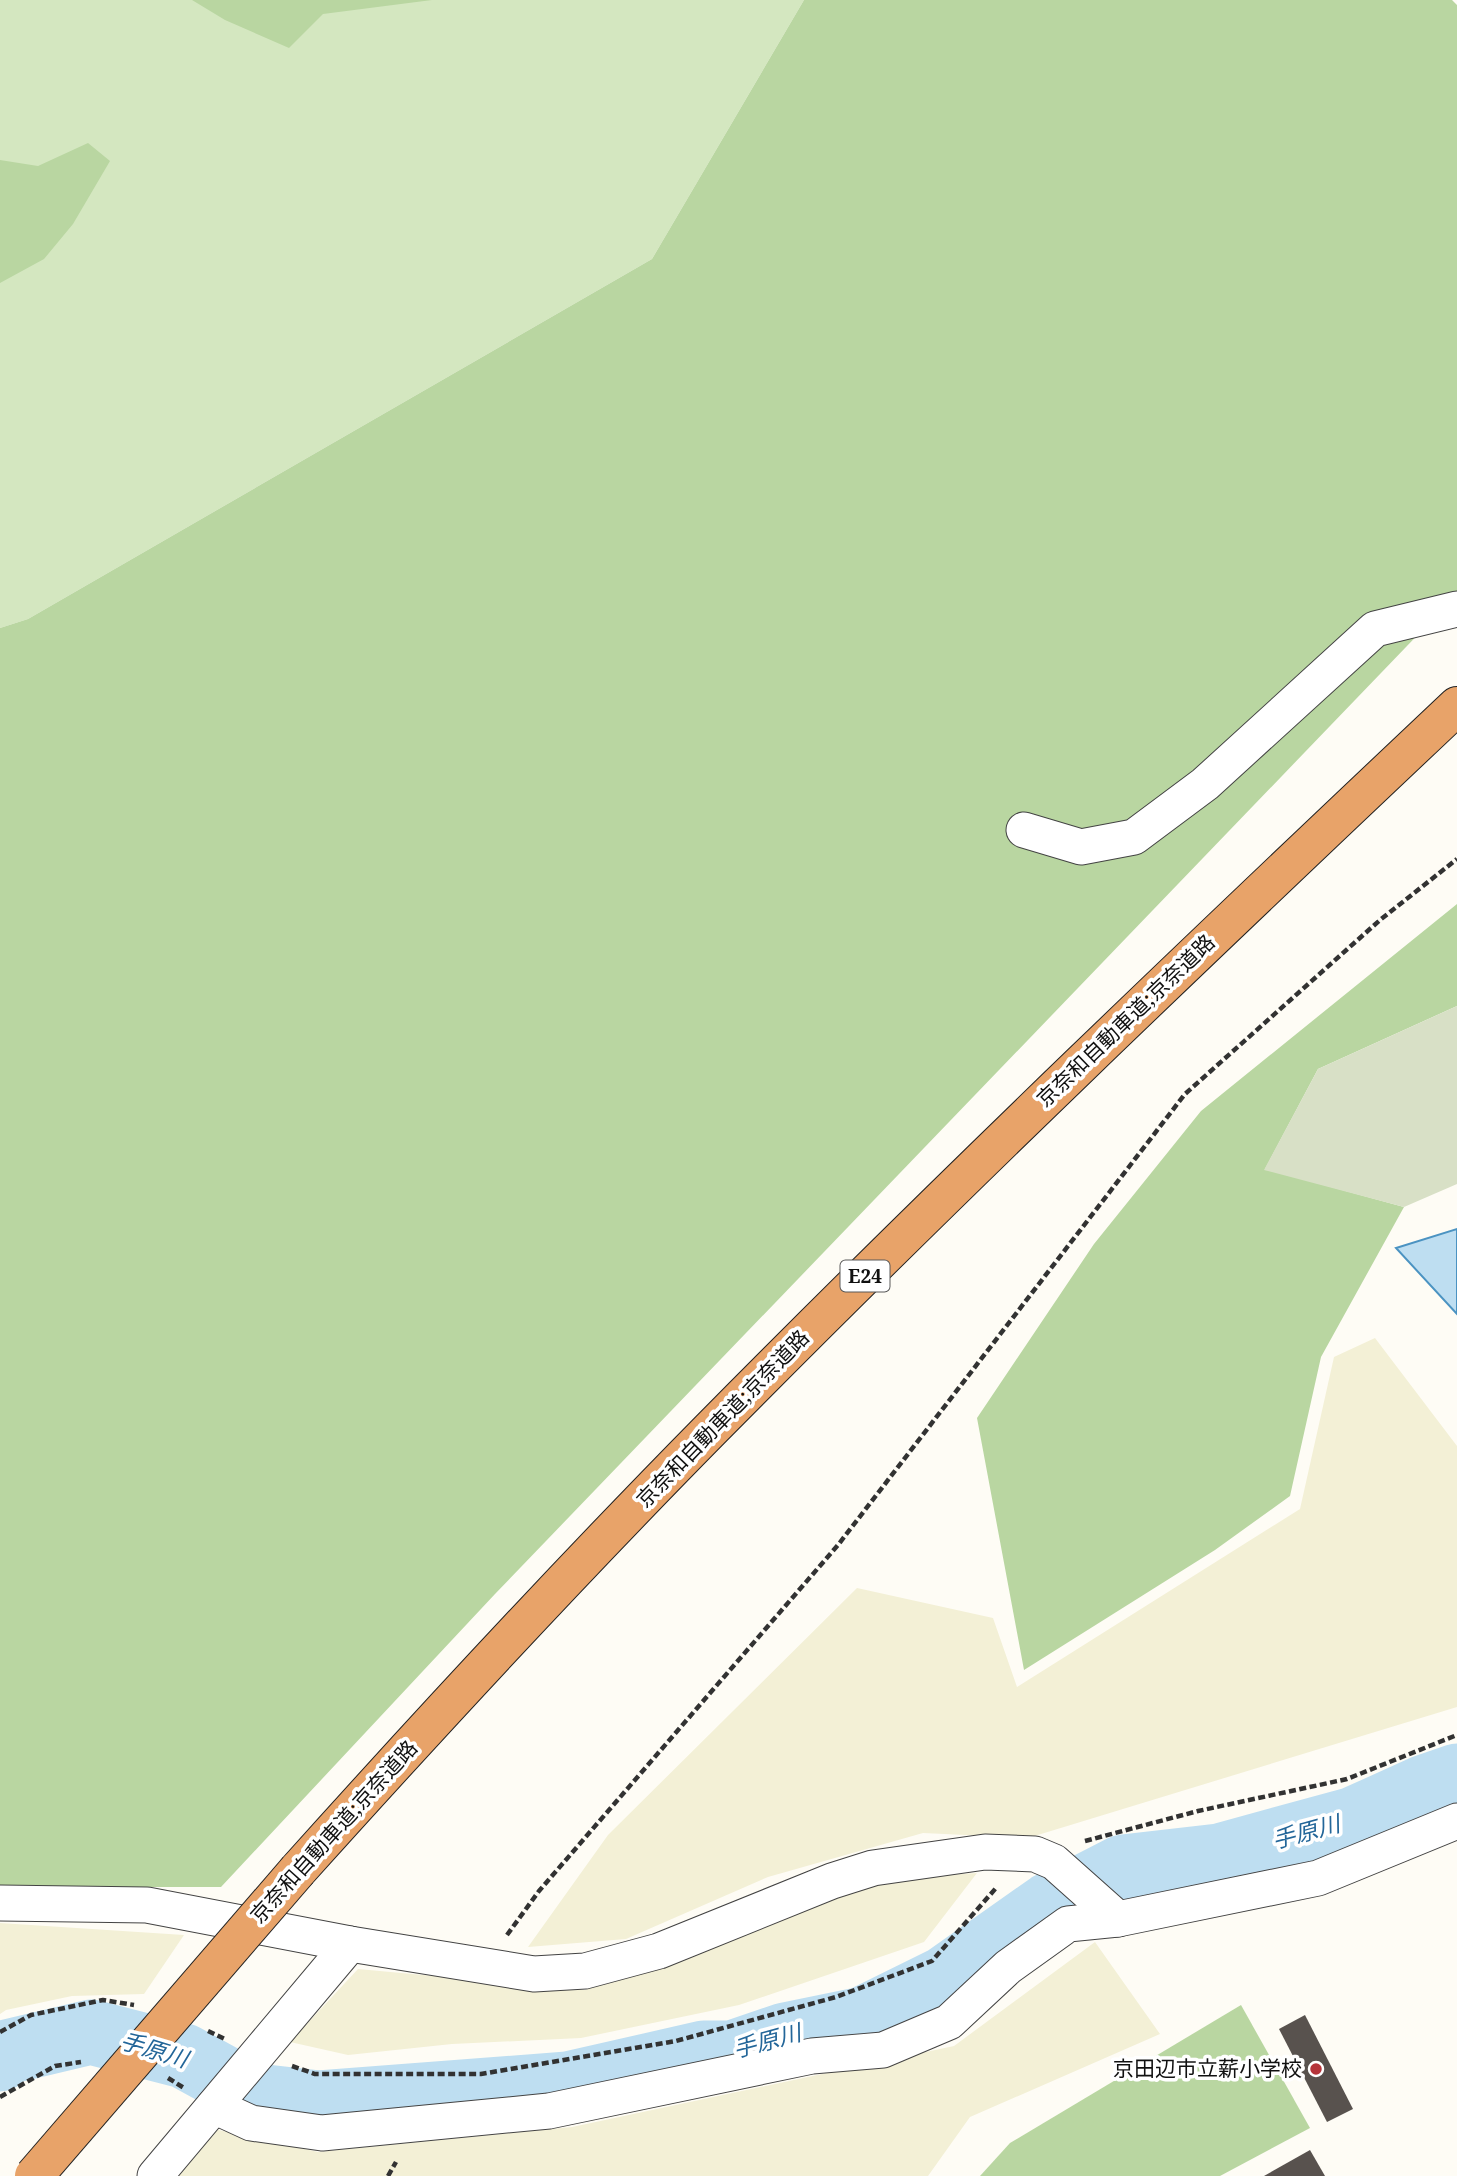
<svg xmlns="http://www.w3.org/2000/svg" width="1457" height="2176" viewBox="0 0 1457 2176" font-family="'Noto Serif','Noto Sans JP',serif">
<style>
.farmland{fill:#f3f0d6}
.green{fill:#d4e7c0}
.forest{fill:#b9d6a1}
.cemetery{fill:#d8e0c6}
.water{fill:#bedef1;stroke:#4b93c2;stroke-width:2}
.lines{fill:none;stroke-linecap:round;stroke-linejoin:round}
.river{stroke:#bedef1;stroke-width:65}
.building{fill:#58524e}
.minor-casing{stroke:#434343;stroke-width:37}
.highway-casing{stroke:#212121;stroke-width:40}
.path{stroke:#323232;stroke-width:4.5;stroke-dasharray:7 3.5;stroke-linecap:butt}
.minor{stroke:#fff;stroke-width:35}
.highway{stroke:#e8a369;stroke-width:38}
.highway-bridge-casing{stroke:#212121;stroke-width:40;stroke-linecap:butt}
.highway-bridge{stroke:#e8a369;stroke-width:38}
.poi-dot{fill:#b5343a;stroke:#fff;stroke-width:2.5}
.labels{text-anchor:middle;stroke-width:7;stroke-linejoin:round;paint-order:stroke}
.shield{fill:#fff;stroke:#585858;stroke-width:2}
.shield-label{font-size:19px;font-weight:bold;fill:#101010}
.street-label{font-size:21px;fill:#101010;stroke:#fff}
.poi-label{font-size:21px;fill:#101010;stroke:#fff;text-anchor:end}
.water-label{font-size:23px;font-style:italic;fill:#236699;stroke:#fff}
</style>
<rect width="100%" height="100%" fill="#fefcf5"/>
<g class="farmland">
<polygon points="1375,1338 1457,1446 1457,1707 1028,1838 923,1833 768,1877 626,1939 528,1947 608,1835 857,1588 993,1618 1017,1687 1300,1509 1334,1357"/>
<polygon points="977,1873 924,1942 739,2005 581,2038 452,2044 348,2055 290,2042 358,1969 585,1990 857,1881"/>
<polygon points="0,1923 184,1935 144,1994 72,1996 6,2010 0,2014"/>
<polygon points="1095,1942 1160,2034 970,2117 928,2176 176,2176 214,2129 318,2152 572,2127 954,2046"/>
</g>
<polygon class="green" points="0,0 804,0 652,259 28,619 0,628"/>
<g class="forest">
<polygon points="192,0 432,0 323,14 289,48 225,20"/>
<polygon points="804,0 1452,0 1457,5 1457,594 495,1594 221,1887 0,1887 0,628 28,619 652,259"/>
<polygon points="88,143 110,161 73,224 44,259 0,283 0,160 38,166"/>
<polygon points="1457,904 1457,1006 1318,1069 1265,1169 1404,1207 1321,1357 1290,1496 1215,1550 1024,1670 977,1418 1094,1244 1201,1111"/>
<polygon points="1241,2005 1310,2128 1220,2176 980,2176 1010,2143"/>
</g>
<polygon class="cemetery" points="1457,1006 1457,1184 1404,1207 1264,1170 1318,1069"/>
<polygon class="water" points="1457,1229 1457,1314 1396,1248"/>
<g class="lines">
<polyline class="river" points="0,2059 7,2052 91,2032 184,2056 257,2096 319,2103 568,2084 704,2053 732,2053 785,2035 863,2019 944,1979 1049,1905 1123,1867 1219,1856 1354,1819 1425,1787 1457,1776"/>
</g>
<g class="building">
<polygon points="1305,2015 1353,2109 1327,2122 1279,2029"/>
<polygon points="1310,2150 1325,2176 1264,2176"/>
</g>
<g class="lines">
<defs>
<g id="minor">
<polyline points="1024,830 1081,847 1134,837 1205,784 1375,629 1457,609"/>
<polyline points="0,1903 147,1905 350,1944 534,1974 585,1971 659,1951 832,1881 873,1868 985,1852 1035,1854 1054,1862 1118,1919 1318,1878 1457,1821"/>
<polyline points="214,2106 251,2123 322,2133 549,2111 812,2056 883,2050 949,2022 1008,1967 1068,1924 1118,1919"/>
<polyline points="155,2176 350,1944"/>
</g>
<path id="highway" d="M 298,1870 C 432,1721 569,1573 710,1430 C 953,1184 1205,944 1457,706"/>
</defs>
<use href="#minor" class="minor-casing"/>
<use href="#highway" class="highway-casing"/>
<g class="path">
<polyline points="1085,1841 1198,1811 1347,1779 1457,1735"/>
<polyline points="507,1935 539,1891 838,1545 1185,1094 1380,920 1457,859"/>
<polyline points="208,2031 225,2039"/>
<polyline points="0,2032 31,2015 103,2000 134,2005"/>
<polyline points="292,2066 315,2074 481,2074 676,2041 836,1997 932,1961 996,1888"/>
<polyline points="168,2078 184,2088"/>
<polyline points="0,2097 55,2066 81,2062"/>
<polyline points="388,2176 396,2162"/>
</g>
<use href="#minor" class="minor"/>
<use href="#highway" class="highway"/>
<defs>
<polyline id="highway-bridge" points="34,2176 298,1870"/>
</defs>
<use href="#highway-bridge" class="highway-bridge-casing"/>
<use href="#highway-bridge" class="highway-bridge"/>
</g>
<circle class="poi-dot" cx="1316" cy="2069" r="7"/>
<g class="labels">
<rect class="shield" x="840.5" y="1260.5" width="49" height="31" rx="5"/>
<g class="shield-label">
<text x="865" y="1283">E24</text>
</g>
<g class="street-label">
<text transform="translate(1126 1021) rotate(-44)" y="7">京奈和自動車道;京奈道路</text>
<text transform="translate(723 1419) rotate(-46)" y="7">京奈和自動車道;京奈道路</text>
<text transform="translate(334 1832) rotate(-48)" y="7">京奈和自動車道;京奈道路</text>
</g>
<g class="poi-label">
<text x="1302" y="2076">京田辺市立薪小学校</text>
</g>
<g class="water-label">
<text transform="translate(1306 1832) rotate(-15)" y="8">手原川</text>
<text transform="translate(767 2041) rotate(-15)" y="8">手原川</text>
<text transform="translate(154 2050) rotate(17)" y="8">手原川</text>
</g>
</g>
</svg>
